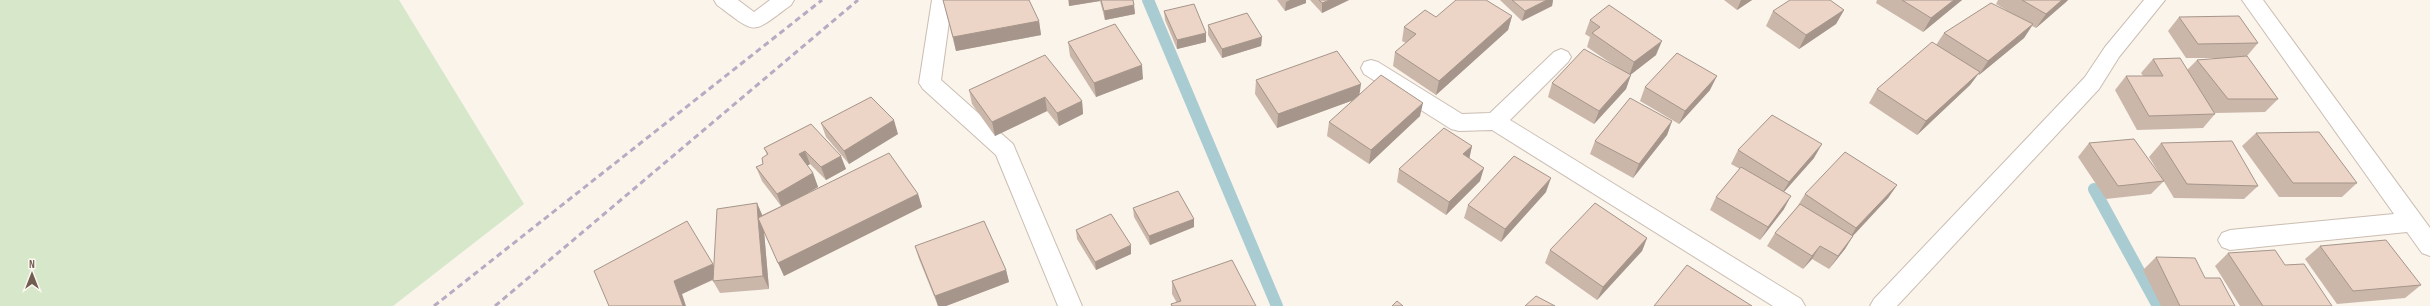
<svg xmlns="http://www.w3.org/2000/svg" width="2430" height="306" viewBox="0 0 2430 306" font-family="'Sofia Sans Condensed',sans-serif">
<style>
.green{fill:#d6e7ca}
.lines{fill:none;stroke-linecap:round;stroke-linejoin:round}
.stream{stroke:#a9ccd2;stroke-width:12}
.street-casing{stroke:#cbbdb2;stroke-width:2}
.street{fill:#fff;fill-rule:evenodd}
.rail{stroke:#b8aac3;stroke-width:3;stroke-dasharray:6 4;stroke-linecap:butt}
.wall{fill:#cbb7aa}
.shaded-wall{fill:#a5958b}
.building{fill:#ecd5c6;stroke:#a5958b}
</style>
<rect width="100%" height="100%" fill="#faf4eb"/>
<polygon class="green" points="0,0 399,0 524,204 393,306 0,306"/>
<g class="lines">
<g class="stream">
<polyline points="1148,0 1277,306"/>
<polyline points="2094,189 2158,306"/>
</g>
<defs>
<g id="street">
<path d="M 714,0 L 738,0 L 754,12 L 770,0 L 794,0 L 791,5 C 750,35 758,35 717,5 Z"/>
<polygon points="932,0 952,0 941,80 1013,144 1082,306 1058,306 996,155 923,89 919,83"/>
<polygon points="2144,0 2165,0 2119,57 2099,89 1897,306 1870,306 1874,299 2085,77 2105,47"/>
<polygon points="2242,0 2263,0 2430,228 2430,256 2422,253 2407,232 2230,250 2222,247 2218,240 2222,233 2230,230 2394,214"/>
<polygon points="1561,49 1568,52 1571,57 1568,62 1510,120 1801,299 1805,306 1773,306 1492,130 1459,131 1451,129 1364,74 1361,68 1364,62 1371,60 1378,62 1462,114 1490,113 1554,52"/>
</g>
</defs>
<use href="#street" class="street-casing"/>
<use href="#street" class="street"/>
<g class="rail">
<polyline points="434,306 822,0"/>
<polyline points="495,306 858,0"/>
</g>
</g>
<g class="wall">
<polygon points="943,0 1039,21 1041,35 956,51"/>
<polygon points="1068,0 1133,0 1135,14 1105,20 1100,1 1069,6"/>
<polygon points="1277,0 1306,0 1306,3 1285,11"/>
<polygon points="1310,0 1349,0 1322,13"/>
<polygon points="1500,0 1553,0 1552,6 1522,21"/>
<polygon points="1724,0 1752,0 1737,10"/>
<polygon points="1877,0 1962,0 1923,32 1876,3"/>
<polygon points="1998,0 2068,0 2066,2 2036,28 2032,26 2024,38 1979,75 1978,74 1970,85 1917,135 1869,103 1877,89 1936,45 1944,33 2006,10 1996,4"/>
<polygon points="1844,10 1836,24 1799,49 1766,26 1773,11"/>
<polygon points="1164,11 1206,33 1206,42 1177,49 1165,20"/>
<polygon points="1512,16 1508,30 1436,95 1393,66 1395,52 1406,43 1402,41 1404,27 1436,17"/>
<polygon points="2179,17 2258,43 2247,56 2278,99 2265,112 2215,113 2211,108 2215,114 2203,128 2137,130 2115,90 2126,76 2143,76 2141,73 2153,59 2187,70 2197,60 2224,58 2186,58 2168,31"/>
<polygon points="1590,20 1656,55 1630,75 1626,89 1594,124 1548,97 1552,83 1618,68 1587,47 1590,37 1585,34"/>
<polygon points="1208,25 1262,37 1261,46 1222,58 1208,35"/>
<polygon points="1068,42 1143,79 1096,97 1070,56"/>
<polygon points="1256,80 1360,94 1420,116 1369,164 1327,136 1329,122 1354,100 1277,128 1255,94"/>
<polygon points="1645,87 1710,90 1679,124 1640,101"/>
<polygon points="969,90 1082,101 1083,114 1059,126 1047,111 995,136 972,104"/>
<polygon points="1672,121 1667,135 1633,178 1590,154 1595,141"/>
<polygon points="821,123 898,134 849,164 826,137"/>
<polygon points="811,124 846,169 826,180 810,164 807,166 813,173 818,187 805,195 918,194 922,207 784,276 764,231 769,289 720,293 713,281 713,280 682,294 609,306 714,266 757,203 762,215 781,206 762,181 756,167 763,164 767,155 764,148"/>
<polygon points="2256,133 2357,183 2342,197 2279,197 2242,146"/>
<polygon points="2089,143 2164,181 2151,194 2106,199 2078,157"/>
<polygon points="2161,143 2258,186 2244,199 2174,198 2149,157"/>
<polygon points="1472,146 1469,158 1480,181 1446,215 1397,182 1399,169"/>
<polygon points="1738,150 1814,158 1784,192 1784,209 1760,240 1710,210 1716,197 1740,169 1731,164"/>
<polygon points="1897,185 1888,198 1853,236 1845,249 1829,269 1812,259 1803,269 1767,246 1775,233 1797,207 1805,194"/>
<polygon points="1546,192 1501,242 1464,218 1468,205"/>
<polygon points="1133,208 1194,219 1194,227 1150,245 1134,217"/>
<polygon points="1076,230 1131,254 1096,270 1077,239"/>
<polygon points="1647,238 1642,251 1597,300 1545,263 1550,250"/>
<polygon points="915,246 1006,270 1009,282 946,306 938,306 919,259"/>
<polygon points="2320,246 2421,285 2405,298 2337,304 2305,259"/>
<polygon points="2228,253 2285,265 2332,306 2240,306 2215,266"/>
<polygon points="2156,257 2205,278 2235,306 2161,306 2143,270"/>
<polygon points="1172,281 1256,306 1171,306 1171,304 1177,303 1172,294"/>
</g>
<g class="shaded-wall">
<polygon points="1069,0 1100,0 1100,1 1069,6"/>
<polygon points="1290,0 1306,0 1306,3 1285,11 1286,2"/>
<polygon points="1330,0 1349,0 1322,13 1322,3"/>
<polygon points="1547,0 1553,0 1552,6 1522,21 1525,11"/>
<polygon points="1741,0 1752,0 1737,10"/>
<polygon points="1954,0 1962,0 1923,32 1931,18"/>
<polygon points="2062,0 2068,0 2066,2 2036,28 2046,14"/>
<polygon points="1134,5 1135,14 1105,20 1104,11"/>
<polygon points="1844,10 1836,24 1799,49 1806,35"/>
<polygon points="1512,16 1508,30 1436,95 1439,81"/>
<polygon points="1039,21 1041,35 956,51 953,37"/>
<polygon points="2033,24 2024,38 1979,75 1988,61"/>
<polygon points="1206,33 1206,42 1177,49 1177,40"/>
<polygon points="1262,37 1261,46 1222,58 1222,49"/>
<polygon points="1662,41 1656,55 1629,76 1634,62"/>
<polygon points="1142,65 1143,79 1096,97 1094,83"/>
<polygon points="1980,72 1970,85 1917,135 1926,121"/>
<polygon points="1631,75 1626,89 1594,124 1599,111"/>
<polygon points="1717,76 1710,90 1679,124 1685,111"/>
<polygon points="1361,84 1359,98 1277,128 1278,114"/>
<polygon points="1045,97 1047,111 995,136 992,122"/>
<polygon points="1082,101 1083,114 1059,126 1057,113"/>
<polygon points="1423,103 1420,116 1369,164 1371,150"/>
<polygon points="894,120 898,134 849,164 844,151"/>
<polygon points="1672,121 1667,135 1633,178 1639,164"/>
<polygon points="1822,144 1814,158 1781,195 1789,182"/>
<polygon points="1472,146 1469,160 1463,154"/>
<polygon points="805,151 810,164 804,168 799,154"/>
<polygon points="841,156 846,169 826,180 821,167"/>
<polygon points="1484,168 1480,181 1446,215 1449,202"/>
<polygon points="813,173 818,187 782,208 777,194"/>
<polygon points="1551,178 1546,192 1501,242 1505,229"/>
<polygon points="1897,185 1888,198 1848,241 1856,228"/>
<polygon points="918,194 922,207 784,276 778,263"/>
<polygon points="1791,196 1784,209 1760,240 1768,227"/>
<polygon points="757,203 763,217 758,218"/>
<polygon points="758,218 764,231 769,289 763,276"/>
<polygon points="1194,219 1194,227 1150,245 1149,236"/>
<polygon points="1853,236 1845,249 1829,269 1838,256"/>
<polygon points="1647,238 1642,251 1597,300 1603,287"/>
<polygon points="1131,245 1131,254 1096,270 1095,262"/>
<polygon points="1820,246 1812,259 1803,269 1812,256"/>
<polygon points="713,264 720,276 682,294 686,306 683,306 674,281"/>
<polygon points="1006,270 1009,282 946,306 938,306 935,296"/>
</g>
<g class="building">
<polygon points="943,0 1029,0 1039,21 953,37"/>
<polygon points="1101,0 1133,0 1134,5 1104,11"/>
<polygon points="1319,0 1330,0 1322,3"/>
<polygon points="1456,0 1486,0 1512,16 1439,81 1395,52 1416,34 1404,27 1425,10 1436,17"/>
<polygon points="1512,0 1547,0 1525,11"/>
<polygon points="1790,0 1830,0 1844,10 1806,35 1773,11"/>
<polygon points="1902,0 1954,0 1931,18"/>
<polygon points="2022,0 2062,0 2046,14"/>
<polygon points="1991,3 2033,24 1988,61 1944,33"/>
<polygon points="1194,4 1206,33 1177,40 1164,11"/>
<polygon points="1609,5 1662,41 1634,62 1592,33 1600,27 1590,20"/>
<polygon points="1247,13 1262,37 1222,49 1208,25"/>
<polygon points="2239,16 2258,43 2198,44 2179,17"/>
<polygon points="1115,24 1142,65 1094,83 1068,42"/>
<polygon points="1932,42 1980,72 1926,121 1877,89"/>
<polygon points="1584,49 1631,75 1599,111 1552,83"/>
<polygon points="1337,51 1361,84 1278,114 1256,80"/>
<polygon points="1677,53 1717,76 1685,111 1645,87"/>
<polygon points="1045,55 1082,101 1057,113 1045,97 992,122 969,90"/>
<polygon points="2247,56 2278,99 2228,99 2197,60"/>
<polygon points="2180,58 2215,114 2149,116 2126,76 2163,76 2153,59"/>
<polygon points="1381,75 1423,103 1371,150 1329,122"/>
<polygon points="871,97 894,120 844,151 821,123"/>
<polygon points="1630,98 1672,121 1639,164 1595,141"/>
<polygon points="1772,115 1822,144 1789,182 1738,150"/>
<polygon points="811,124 841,156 821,167 805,151 799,154 813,173 777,194 756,167 763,164 762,158 768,154 764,148"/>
<polygon points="1444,128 1472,146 1463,154 1484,168 1449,202 1399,169"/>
<polygon points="2319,132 2357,183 2293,183 2256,133"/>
<polygon points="2134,139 2164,181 2118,186 2089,143"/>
<polygon points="2232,141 2258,186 2187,184 2161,143"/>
<polygon points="1845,152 1897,185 1856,228 1805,194"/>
<polygon points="889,153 918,194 778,263 758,218 763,276 713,281 717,209 757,203 758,218"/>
<polygon points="1514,156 1551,178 1505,229 1468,205"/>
<polygon points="1741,167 1791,196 1768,227 1716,197"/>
<polygon points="1178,191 1194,219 1149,236 1133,208"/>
<polygon points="1595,203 1647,238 1603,287 1550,250"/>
<polygon points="1800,204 1853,236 1838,256 1820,246 1812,256 1775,233"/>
<polygon points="1111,214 1131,245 1095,262 1076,230"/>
<polygon points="687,221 713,264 674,281 683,306 609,306 594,271"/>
<polygon points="984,221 1006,270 935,296 915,246"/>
<polygon points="2386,240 2421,285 2353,291 2320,246"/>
<polygon points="2275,250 2285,265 2304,264 2332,306 2263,306 2228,253"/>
<polygon points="2156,257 2195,258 2205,278 2220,278 2235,306 2180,306"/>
<polygon points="1232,260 1256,306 1172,306 1171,304 1181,301 1172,281"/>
<polygon points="1687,265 1752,306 1654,306"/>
<polygon points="1536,296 1555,306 1525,306"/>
<polygon points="1397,301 1403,306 1392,306"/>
</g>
<g transform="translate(32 274)" stroke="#fdf8f1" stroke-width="3" paint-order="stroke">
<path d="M0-3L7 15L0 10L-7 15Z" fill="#725d51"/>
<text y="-6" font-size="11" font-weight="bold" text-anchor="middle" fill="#725d51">N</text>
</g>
</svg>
